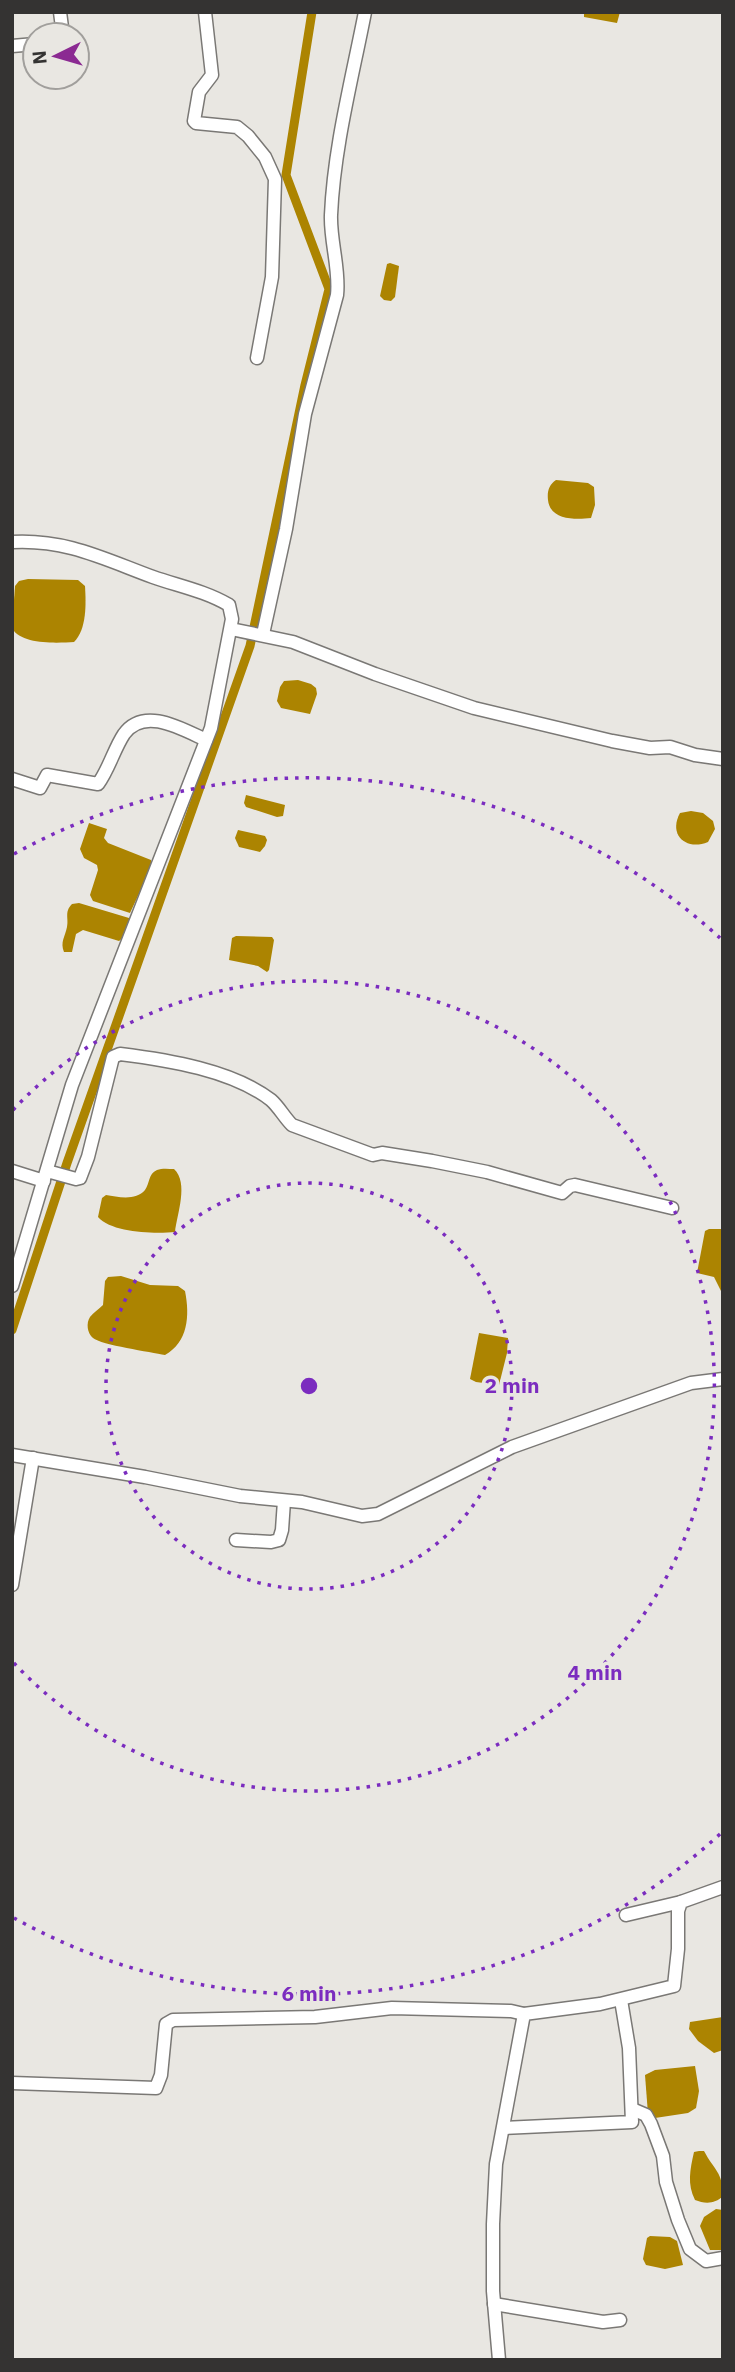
<svg xmlns="http://www.w3.org/2000/svg" width="735" height="2372" viewBox="0 0 735 2372" font-family="'IBM Plex Sans',sans-serif">
<style>
.water{fill:#ac8401}
.lines{fill:none;stroke-linecap:round;stroke-linejoin:round}
.canal{stroke:#ac8401;stroke-width:9}
.minor-casing{stroke:#7a7875;stroke-width:15}
.minor{stroke:#fff;stroke-width:12}
.ring{fill:none;stroke:#7b2cbf;stroke-width:3.5;stroke-dasharray:3.5 7}
.centre{fill:#7b2cbf;stroke:#e9e7e2;stroke-width:3.5}
.ring-label{font-size:21px;text-anchor:middle;font-weight:bold;fill:#7b2cbf;stroke:#e9e7e2;stroke-width:7;stroke-linejoin:round;paint-order:stroke}
</style>
<rect width="100%" height="100%" fill="#e9e7e2"/>
<g class="water">
<polygon points="584,12 620,12 617,23 584,17"/>
<polygon points="390,263 399,266 395,297 391,301 384,300 380,296 387,264"/>
<path d="M 556,480 L 588,483 L 594,487 L 595,505 L 591,518 C 575,520 550,520 548,500 C 547,491 549,485 556,480 Z"/>
<path d="M 28,579 L 78,580 L 85,586 C 86,603 87,629 74,642 C 57,643 21,645 12,628 L 15,586 L 19,581 Z"/>
<polygon points="298,680 311,684 316,688 317,694 310,714 281,708 277,701 280,687 284,681"/>
<polygon points="246,795 285,805 283,816 277,817 246,807 244,803"/>
<path d="M 691,811 L 703,813 L 713,821 L 715,829 L 708,842 C 686,851 668,835 680,813 Z"/>
<polygon points="89,823 107,829 104,838 108,843 151,860 151,868 130,913 93,901 90,895 98,870 97,865 84,858 80,849"/>
<polygon points="238,830 265,836 267,840 265,846 260,852 239,847 235,838"/>
<path d="M 79,903 L 129,918 C 132,926 126,936 119,941 L 83,930 L 76,934 L 72,952 L 64,952 C 60,942 65,937 67,927 C 69,918 64,912 72,904 Z"/>
<polygon points="236,936 272,937 274,940 269,970 267,972 258,966 229,960 232,938"/>
<path d="M 174,1169 C 189,1183 177,1214 175,1232 C 155,1234 112,1233 98,1217 L 102,1198 L 106,1195 C 118,1197 136,1201 145,1190 C 150,1183 148,1174 157,1170 C 162,1168 169,1169 174,1169 Z"/>
<polygon points="709,1229 723,1229 723,1295 714,1277 697,1273 705,1231"/>
<path d="M 121,1276 L 150,1285 L 178,1286 L 185,1291 C 190,1316 188,1342 165,1355 C 151,1352 101,1345 93,1338 C 87,1333 86,1323 90,1317 C 93,1313 99,1309 103,1305 L 105,1281 L 108,1277 Z"/>
<polygon points="479,1333 508,1338 507,1353 499,1385 476,1382 470,1379"/>
<polygon points="723,2017 723,2050 714,2053 698,2041 689,2029 690,2022"/>
<polygon points="695,2066 699,2091 696,2108 688,2113 655,2118 648,2114 645,2075 655,2070"/>
<path d="M 699,2151 L 704,2151 C 714,2170 723,2172 723,2196 C 715,2204 705,2204 695,2200 C 687,2184 690,2170 694,2152 Z"/>
<polygon points="716,2209 723,2210 723,2250 710,2250 700,2226 704,2217"/>
<polygon points="650,2236 670,2237 677,2241 683,2265 665,2269 646,2265 643,2259 647,2238"/>
</g>
<g class="lines">
<polyline class="canal" points="12,1330 67,1163 250,646 305,385 329,289 286,175 312,12"/>
<defs>
<g id="minor">
<polyline points="60,12 63,35"/>
<polyline points="205,12 212,75 199,92 194,121 196,123 237,127 248,136 265,157 275,179 272,277 257,358"/>
<polyline points="12,46 35,44"/>
<path d="M 12,542 C 66,539 104,559 153,577 C 179,586 205,591 229,605 L 232,619 L 211,728 L 72,1085 L 12,1286"/>
<polyline points="231,629 293,642 375,674 474,708 612,741 650,748 670,747 695,755 723,759"/>
<path d="M 263,634 L 286,529 L 305,414 L 337,295 C 340,269 330,241 331,215 C 334,147 352,79 365,12"/>
<path d="M 12,779 L 40,788 L 47,775 L 98,784 C 109,769 114,749 124,734 C 144,706 182,729 206,740"/>
<polyline points="12,1171 44,1181"/>
<path d="M 47,1171 L 76,1179 L 80,1178 L 88,1157 L 113,1057 L 120,1054 C 168,1060 232,1070 271,1100 C 279,1107 284,1117 292,1125 L 373,1155 L 382,1153 L 432,1161 L 487,1172 L 562,1193 L 570,1186 L 575,1185 L 672,1208"/>
<polyline points="12,1455 145,1477 240,1496 302,1502 362,1516 378,1514 512,1447 691,1383 723,1379"/>
<polyline points="236,1540 271,1542 279,1540 282,1530 284,1501"/>
<polyline points="12,1585 33,1458"/>
<polyline points="626,1915 681,1902"/>
<polyline points="12,2083 156,2088 161,2075 166,2024 173,2020 315,2017 392,2008 511,2011 524,2014"/>
<polyline points="632,2109 646,2115 651,2124 663,2156 666,2182 678,2220 690,2249 706,2261 723,2258"/>
<polyline points="504,2128 632,2122 629,2048 621,2000"/>
<polyline points="494,2304 603,2322 620,2320"/>
<polyline points="499,2360 493,2291 493,2224 496,2164 524,2014 600,2004 674,1986 678,1949 678,1911 681,1902 723,1887"/>
</g>
</defs>
<use href="#minor" class="minor-casing"/>
<use href="#minor" class="minor"/>
</g>
<g class="ring">
<circle cx="309" cy="1386" r="203"/>
<path d="M13 1110A405 405 0 1 1 13 1662"/>
<path d="M720 1834A608 608 0 0 1 14 1918M14 854A608 608 0 0 1 720 938"/>
</g>
<circle cx="309" cy="1386" r="10" class="centre"/>
<g class="ring-label">
<text x="512" y="1393">2 min</text>
<text x="595" y="1680">4 min</text>
<text x="309" y="2001">6 min</text>
</g>
<rect width="735" height="2372" fill="none" stroke="#343332" stroke-width="28"/>
<g transform="translate(56 56) rotate(265)"><circle r="33" fill="#e9e7e2" stroke="#a19f9c" stroke-width="2"/>
<path d="M0-5L12 26L0 18L-12 26Z" fill="#8b2a92"/>
<text y="-10" font-size="19" font-weight="bold" text-anchor="middle" fill="#343332">N</text>
</g>
</svg>
